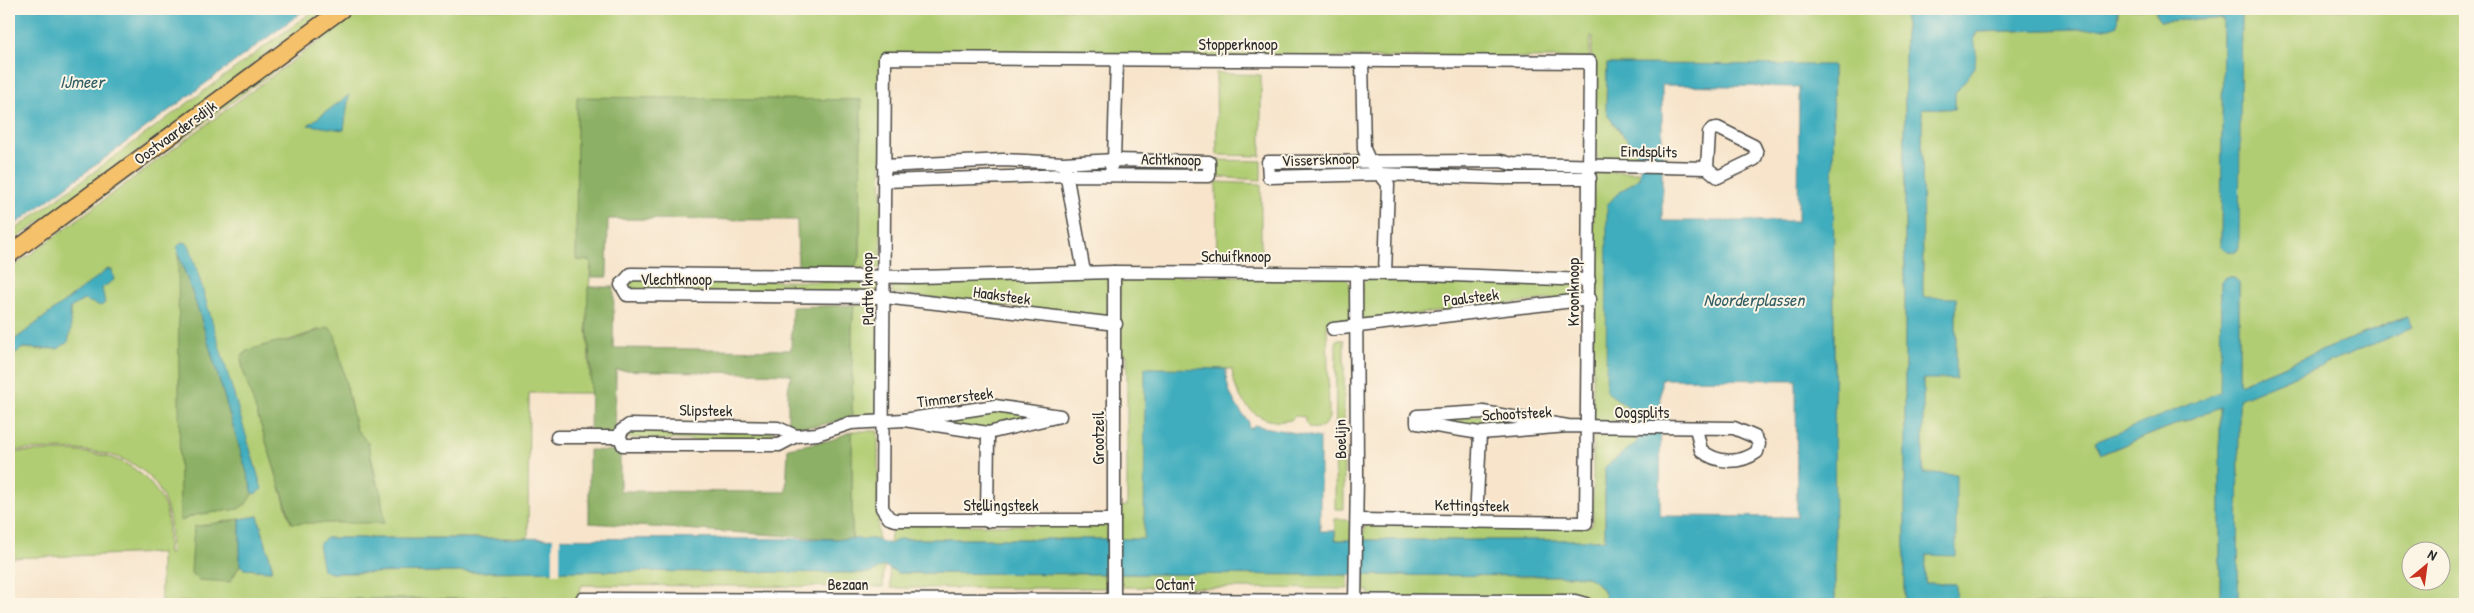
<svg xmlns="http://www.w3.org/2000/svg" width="2474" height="613" viewBox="0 0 2474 613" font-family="'Patrick Hand',sans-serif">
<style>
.green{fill:#b1cd73;stroke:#6e7c4f;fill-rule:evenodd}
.forest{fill:#8cb065;stroke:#5c6e48}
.water{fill:#40adbe;stroke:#366c74;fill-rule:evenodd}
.pier{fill:#f7e4cb}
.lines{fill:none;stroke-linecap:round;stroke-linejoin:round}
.minor-casing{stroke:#4a4743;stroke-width:15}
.major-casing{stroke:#4a4743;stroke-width:19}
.minor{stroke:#fff;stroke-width:12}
.major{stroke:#f5c16b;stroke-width:16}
.labels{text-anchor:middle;stroke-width:4;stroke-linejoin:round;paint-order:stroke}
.street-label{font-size:16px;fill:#2b2b2b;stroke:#fcf5e5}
.water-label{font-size:18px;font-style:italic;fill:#335f66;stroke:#fcf5e5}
</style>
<rect width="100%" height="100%" fill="#fcf5e5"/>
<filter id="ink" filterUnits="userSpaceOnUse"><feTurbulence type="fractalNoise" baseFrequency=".02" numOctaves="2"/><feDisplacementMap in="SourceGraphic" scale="10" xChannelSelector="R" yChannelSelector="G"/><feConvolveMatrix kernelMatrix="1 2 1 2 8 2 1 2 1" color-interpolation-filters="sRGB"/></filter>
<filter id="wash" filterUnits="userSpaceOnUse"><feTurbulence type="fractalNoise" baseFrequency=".0096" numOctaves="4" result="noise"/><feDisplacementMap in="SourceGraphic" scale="20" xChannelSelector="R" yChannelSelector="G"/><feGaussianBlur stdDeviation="1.12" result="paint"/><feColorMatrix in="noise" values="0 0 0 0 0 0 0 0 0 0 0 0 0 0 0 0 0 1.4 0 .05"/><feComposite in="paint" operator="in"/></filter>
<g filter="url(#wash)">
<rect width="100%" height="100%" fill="#f7e4cb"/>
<g class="green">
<polygon points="316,9 332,9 270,51 200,107 9,244 9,234"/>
<polygon points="349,9 359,9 9,266 9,261"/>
<path d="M 363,9 L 1905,9 L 1905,604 L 1835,604 L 1833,66 L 1607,64 L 1606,109 L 1608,116 L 1638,154 L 1641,162 L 1597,161 L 1591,58 L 1593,37 L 1591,36 L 1589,58 L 882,56 L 881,268 L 854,268 L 860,257 L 861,100 L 578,98 L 577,260 L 591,260 L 587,326 L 591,393 L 529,393 L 528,538 L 326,538 L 331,573 L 587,571 L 871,573 L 884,566 L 883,587 L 582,585 L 580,591 L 580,604 L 526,604 L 526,599 L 316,599 L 318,604 L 297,604 L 294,597 L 254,598 L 254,604 L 176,602 L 176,604 L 161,604 L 161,553 L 9,558 L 9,452 C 56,452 115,443 149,482 C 158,492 165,503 167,515 C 169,528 168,541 168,554 L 171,554 C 170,538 172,520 166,505 C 144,439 63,450 9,450 L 9,357 L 23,348 L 43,350 L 70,317 L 70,308 L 102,288 L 108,269 L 9,344 L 9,270 ZM 320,329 L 337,344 L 356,429 L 368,443 L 381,500 L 291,523 L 241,359 L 242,355 C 268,345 294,340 320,329 ZM 181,488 L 238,509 L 195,515 L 181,521 ZM 258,516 L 272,566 L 271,571 L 244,569 L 240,565 L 230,582 L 194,527 Z"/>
<path d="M 2118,9 L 2155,9 L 2157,17 L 2161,21 L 2223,19 L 2221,246 L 2238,250 L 2241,9 L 2465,9 L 2465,604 L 2238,604 L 2239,399 L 2412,328 L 2406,316 L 2239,384 L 2239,282 L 2233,277 L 2226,277 L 2221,281 L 2221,392 L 2095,443 L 2102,454 L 2220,407 L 2220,604 L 1956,604 L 1956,584 L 1925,583 L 1926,555 L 1956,555 L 1923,473 L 1923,378 L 1956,379 L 1956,299 L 1923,298 L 1922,108 L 1955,109 L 1955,94 L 1977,32 L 2110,28 L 2118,17 ZM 2412,550 L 2442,550 L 2442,580 L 2412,580 Z"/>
<polygon points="1216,73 1261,75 1261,156 1217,155"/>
<polygon points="1217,160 1261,161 1261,180 1216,177"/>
<path d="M 1598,172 L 1640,172 L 1639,178 L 1616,195 L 1606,391 C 1616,399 1638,409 1638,423 L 1596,421 L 1593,417 L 1593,181 Z"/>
<polygon points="1216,182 1261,184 1261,256 1217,256"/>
<polygon points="1102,275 1108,279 1107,316 1103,318 892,293 893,280"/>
<path d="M 1127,276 L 1343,276 L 1350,283 L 1351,317 L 1349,321 L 1327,325 L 1329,418 C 1324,427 1320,429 1310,428 L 1305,422 L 1305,417 L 1295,416 L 1291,420 C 1258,428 1234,400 1232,369 L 1145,368 L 1145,539 L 1119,539 L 1119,507 L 1127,506 L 1127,355 L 1119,354 L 1120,282 Z"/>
<polygon points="1369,277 1580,283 1579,296 1366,320 1361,315 1362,283"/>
<polygon points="632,278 880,283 879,291 876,292 631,292 628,286"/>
<polygon points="876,304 878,306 878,410 874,414 852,417 852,328 854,305"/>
<polygon points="1336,340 1344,340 1344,509 1335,509"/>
<polygon points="995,410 1047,417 985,430 921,420"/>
<polygon points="1482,415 1543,424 1485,430 1421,419"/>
<polygon points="630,430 776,432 776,439 707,441 624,438 625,434"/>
<polygon points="852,431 878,431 878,541 873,539 852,540"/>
<polygon points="1598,434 1638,435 1637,443 1605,467 1605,540 1363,540 1365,525 1591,526 1593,523 1593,439"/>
<polygon points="1335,519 1346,519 1350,523 1351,540 1335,540"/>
<polygon points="892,525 1107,525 1107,539 899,539 890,544"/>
<polygon points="889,566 898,573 1107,574 1107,588 891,588"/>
<polygon points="1120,574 1348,575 1348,589 1120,587"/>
<path d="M 1364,575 L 1585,576 C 1597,581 1606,590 1606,604 L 1369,597 L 1369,591 L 1364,591 Z"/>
</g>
<g class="forest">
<polygon points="577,97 861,100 860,257 854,268 798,267 797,220 608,219 607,277 591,277 591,261 576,260"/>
<polygon points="178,253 199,312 253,493 246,504 238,509 195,515 180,521"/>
<polygon points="588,287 614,287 613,348 791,350 792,307 854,305 852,328 852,417 817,426 788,427 788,391 791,374 616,370 615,437 590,437 591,370 587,326"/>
<polygon points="329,327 335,335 356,429 368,443 376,482 380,488 385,523 292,523 243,370 241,359 246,351 276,342 290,341"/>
<polygon points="852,431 852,540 589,523 589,450 620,451 620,491 786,492 788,448 831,440"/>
<polygon points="240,519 240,565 230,582 198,580 191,573 194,527"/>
<polygon points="295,597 297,604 254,604 254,598"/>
<polygon points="316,599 526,599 526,604 318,604"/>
</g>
<g class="water">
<polygon points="9,9 306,9 9,229"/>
<polygon points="1905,9 2118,9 2117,25 2110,28 1977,32 1974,37 1976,51 1975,67 1955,94 1955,109 1922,108 1923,297 1956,298 1956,379 1923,379 1923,473 1956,474 1956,556 1926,555 1925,583 1956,584 1956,604 1905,604"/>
<polygon points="2155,9 2241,9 2239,247 2236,252 2227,251 2221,246 2223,19 2160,21 2157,17"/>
<path d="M 1607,64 L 1833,65 L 1835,604 L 1606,604 C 1606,590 1597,581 1585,576 L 898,573 L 884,566 L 871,573 L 587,571 L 331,573 L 323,570 L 318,545 L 326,538 L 873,539 L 890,544 L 899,539 L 1144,539 L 1145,368 L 1226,369 C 1225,389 1236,407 1249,422 L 1248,427 L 1251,429 L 1254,425 L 1320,438 L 1320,531 L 1335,531 L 1335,540 L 1605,540 L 1605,467 L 1636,443 L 1640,434 L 1638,417 L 1634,412 L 1606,391 L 1607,205 L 1616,195 L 1639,178 L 1641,162 L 1638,154 L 1608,116 L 1606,109 ZM 1662,85 L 1799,87 L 1798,221 L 1662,221 ZM 1661,379 L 1796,380 L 1797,517 L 1660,516 Z"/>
<polygon points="349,95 344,130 308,125"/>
<polygon points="182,242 187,243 190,247 262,489 255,494 253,493 199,312 178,253 177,247"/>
<polygon points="108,269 112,270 114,280 102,288 105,303 101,306 84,300 70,308 71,330 68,342 58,349 23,348 9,357 9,344"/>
<polygon points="2226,277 2233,277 2239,282 2239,384 2407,316 2412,328 2239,399 2238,604 2220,604 2220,407 2101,454 2095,442 2220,392 2221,281"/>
<polygon points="258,516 272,566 271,571 244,569 240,565 240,519"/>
</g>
<rect class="pier" x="553" y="536" width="7" height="38"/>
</g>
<g filter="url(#ink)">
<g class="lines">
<defs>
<g id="minor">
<polyline points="1362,61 1364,149 1370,162 1388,184 1385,274"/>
<polyline points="1111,166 1114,160 1117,60"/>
<polyline points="1065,167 1084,272"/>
<polyline points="1590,178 1500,178 1379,174 1269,177 1268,162 1501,161 1512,164 1707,168 1718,177 1755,159 1757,153 1754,146 1718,128 1712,129 1709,133 1707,168"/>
<polyline points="884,181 1068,175 1209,176 1209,162 1114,160 1063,163 1003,160 884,166"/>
<polyline points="1116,324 884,297 627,295 621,285 631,274 917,277 1114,272 1425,274 1589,280"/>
<polyline points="1333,329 1590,299"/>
<polygon points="995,406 1060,416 988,433 904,420"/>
<path d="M 1568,426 L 1480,433 L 1417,423 L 1417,416 L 1483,412 L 1568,426 L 1734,428 L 1755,437 L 1759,444 L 1757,452 C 1740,464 1717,464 1701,450 L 1696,428"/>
<polyline points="557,437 620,437 623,445 779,445 796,436 817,434 851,423 904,420"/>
<polyline points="620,437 621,431 629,425 778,428 796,436"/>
<polyline points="1114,520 895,520 889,518 882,508 885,58 1590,62 1586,523 1357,520"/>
<polyline points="987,521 988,433"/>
<polyline points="1476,522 1480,433"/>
<polyline points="582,599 1575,601 1586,604"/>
<polyline points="1114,604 1114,272"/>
<polyline points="1355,604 1357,474 1356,273"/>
</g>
<polyline id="major" points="9,255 342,9"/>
</defs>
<use href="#minor" class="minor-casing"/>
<use href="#major" class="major-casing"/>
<use href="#minor" class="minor"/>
<use href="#major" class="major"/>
</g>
</g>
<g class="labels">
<g class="street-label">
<text x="1238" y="50">Stopperknoop</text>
<text transform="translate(175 132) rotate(-36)" y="6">Oostvaardersdijk</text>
<text transform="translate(1649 151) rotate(1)" y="6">Eindsplits</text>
<text transform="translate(1171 159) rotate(1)" y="6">Achtknoop</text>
<text transform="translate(1320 159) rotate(-2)" y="6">Vissersknoop</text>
<text x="1236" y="262">Schuifknoop</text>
<text x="676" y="285">Vlechtknoop</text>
<text transform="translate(867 289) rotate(-91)" y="6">Platte knoop</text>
<text transform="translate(1573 292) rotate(-90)" y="6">Kroonknoop</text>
<text transform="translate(1002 295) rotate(8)" y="6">Haaksteek</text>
<text transform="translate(1471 297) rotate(-7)" y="6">Paalsteek</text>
<text transform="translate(955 397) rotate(-7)" y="6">Timmersteek</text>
<text transform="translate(706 410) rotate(1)" y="6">Slipsteek</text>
<text x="1642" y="418">Oogsplits</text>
<text transform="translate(1517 413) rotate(-3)" y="6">Schootsteek</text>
<text transform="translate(1098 438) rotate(-90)" y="6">Grootzeil</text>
<text transform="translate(1340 439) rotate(-91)" y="6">Boelijn</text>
<text x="1001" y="511">Stellingsteek</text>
<text transform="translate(1472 505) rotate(1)" y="6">Kettingsteek</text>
<text x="848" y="590">Bezaan</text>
<text x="1175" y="590">Octant</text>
</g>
<g class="water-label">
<text x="82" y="88">IJmeer</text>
<text x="1754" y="306">Noorderplassen</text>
</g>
</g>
<rect width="2474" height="613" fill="none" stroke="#fcf5e5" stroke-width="30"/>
<g transform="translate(2426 566) rotate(29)"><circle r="24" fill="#fcf5e5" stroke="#a8a49b"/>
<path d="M0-4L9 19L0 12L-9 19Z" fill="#c8321e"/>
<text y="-8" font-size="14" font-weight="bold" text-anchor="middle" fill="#2b2b2b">N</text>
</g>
</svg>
